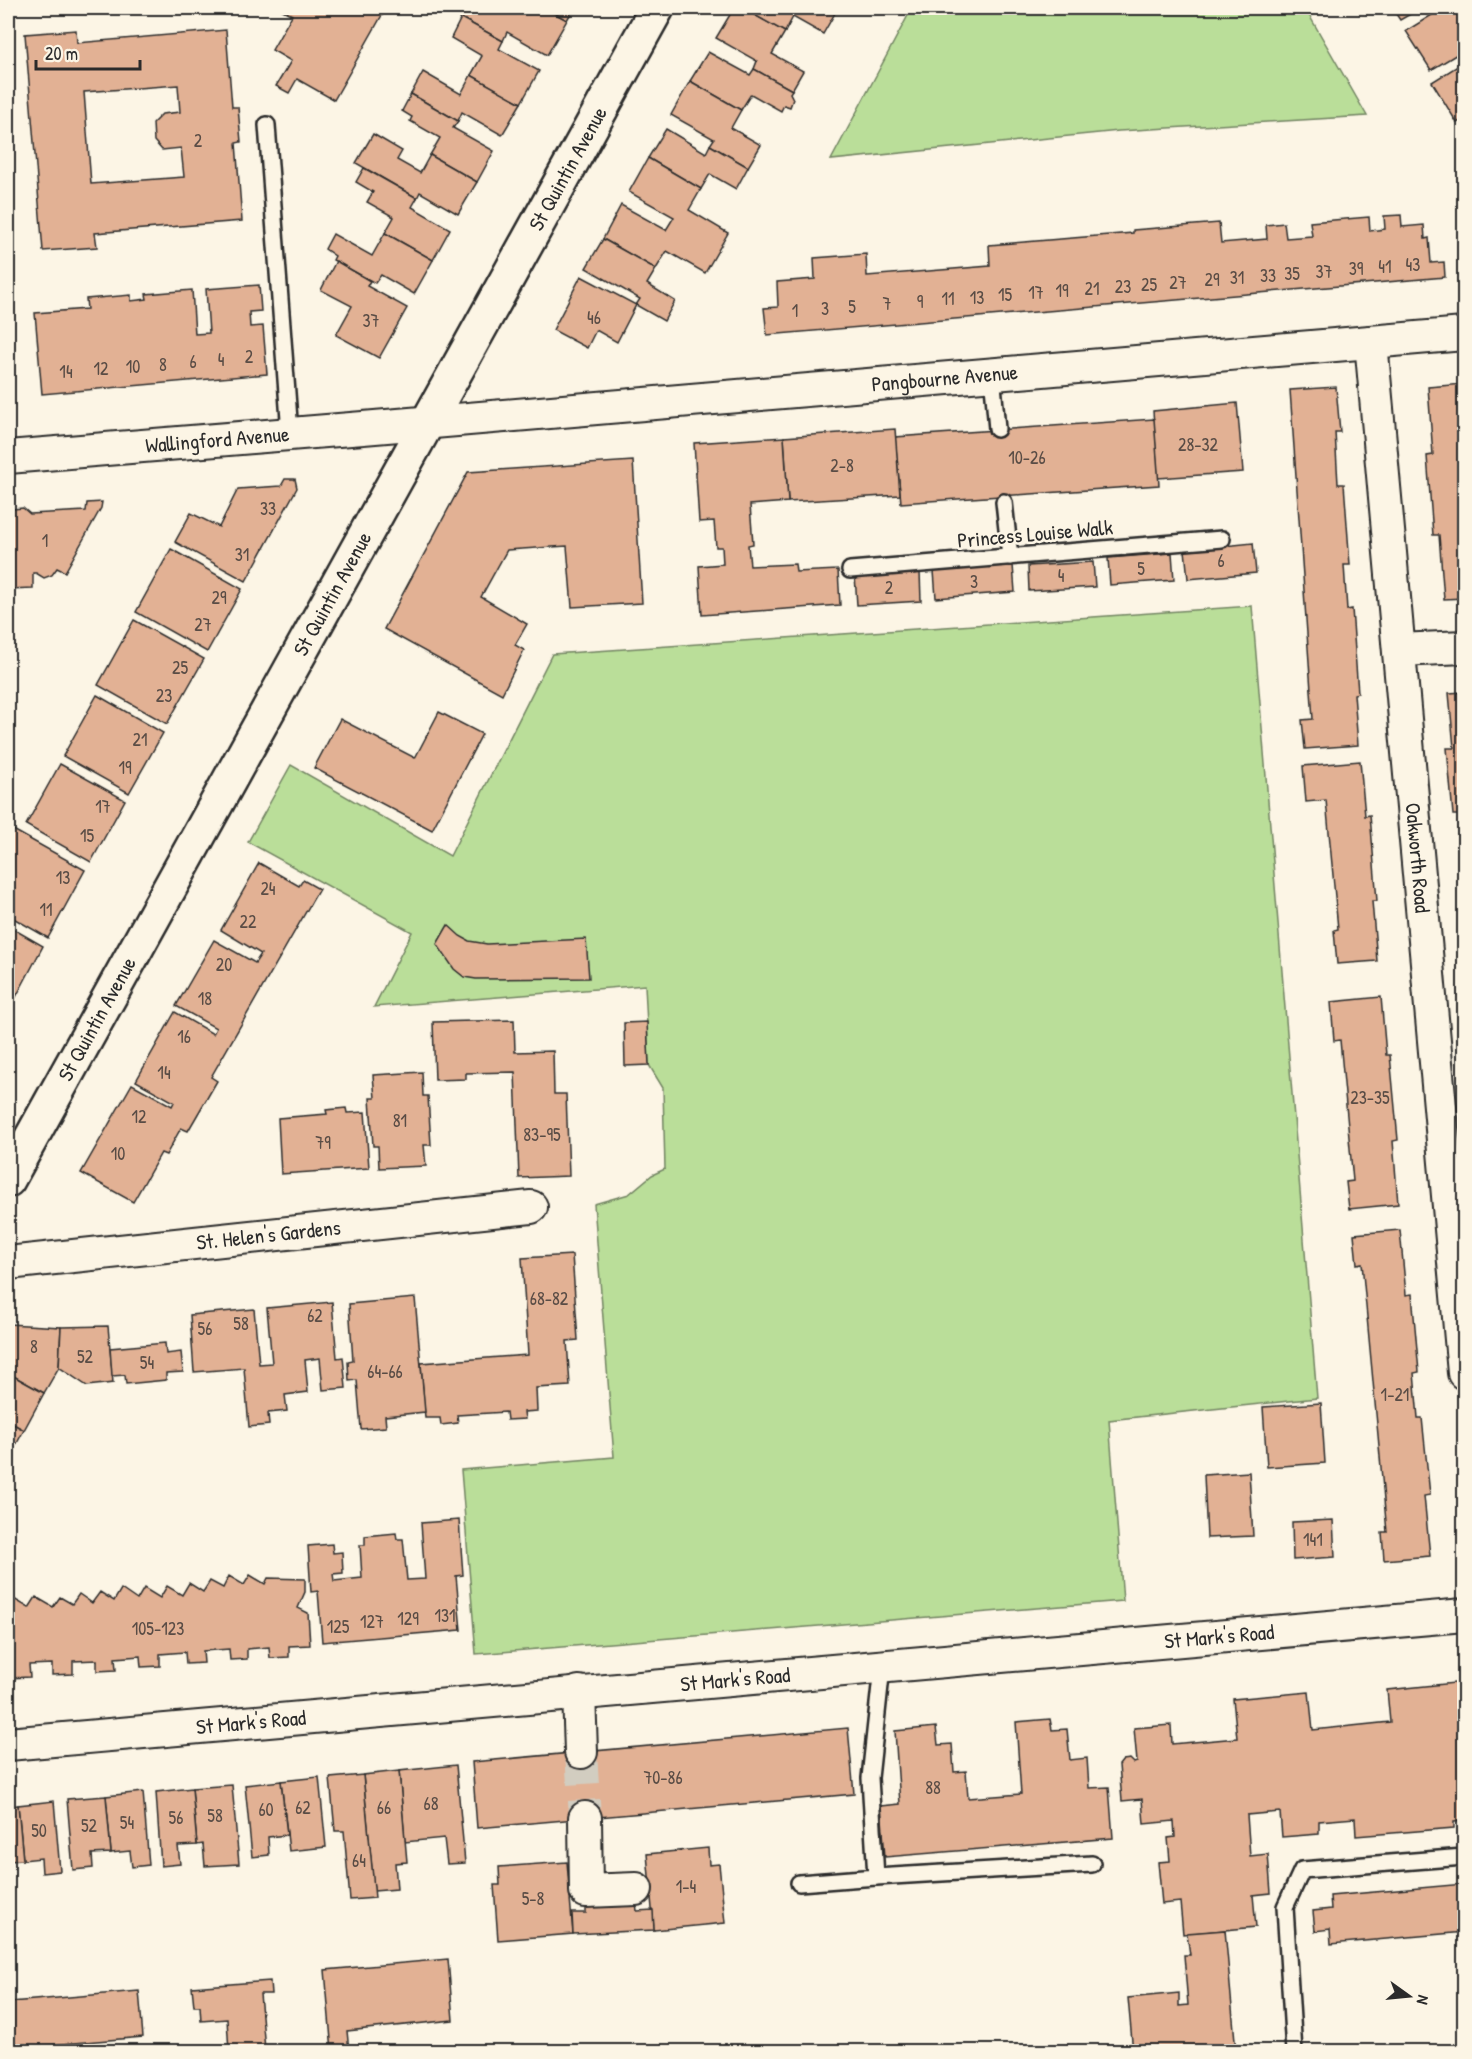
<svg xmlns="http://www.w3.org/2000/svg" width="1472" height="2059" viewBox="0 0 1472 2059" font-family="'Patrick Hand',sans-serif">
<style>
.green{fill:#bade99;stroke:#728462;stroke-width:1.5}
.building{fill:#e2b194;stroke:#2b2b2b;stroke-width:1.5;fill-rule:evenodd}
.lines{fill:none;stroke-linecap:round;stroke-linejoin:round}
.street-tunnel{stroke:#d2cdc0;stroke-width:32;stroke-dasharray:32 16;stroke-linecap:butt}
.lane-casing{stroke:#2b2b2b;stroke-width:20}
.street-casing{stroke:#2b2b2b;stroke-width:36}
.secondary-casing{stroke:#2b2b2b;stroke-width:38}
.lane{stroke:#fcf5e5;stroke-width:15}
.street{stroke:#fcf5e5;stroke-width:32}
.secondary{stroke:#fcf5e5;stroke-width:33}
.labels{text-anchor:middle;stroke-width:5;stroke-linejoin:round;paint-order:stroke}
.number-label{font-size:18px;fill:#594c45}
.street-label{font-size:21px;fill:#2b2b2b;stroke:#fcf5e5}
</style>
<rect width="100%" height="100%" fill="#fcf5e5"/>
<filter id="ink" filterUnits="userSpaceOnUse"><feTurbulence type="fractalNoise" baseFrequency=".0167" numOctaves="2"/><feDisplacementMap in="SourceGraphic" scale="12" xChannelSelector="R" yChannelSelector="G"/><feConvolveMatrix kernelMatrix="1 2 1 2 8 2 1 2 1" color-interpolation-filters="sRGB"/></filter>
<g filter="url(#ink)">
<g class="green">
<polygon points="912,8 1305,8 1367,116 1119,131 831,160"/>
<polygon points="1252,606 1317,1398 1109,1420 1123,1601 476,1654 461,1470 614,1457 594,1204 629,1194 652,1175 665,1169 663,1088 649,1065 645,985 374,1007 412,932 248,842 291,765 450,856 552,654"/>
</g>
<g class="building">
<polygon points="279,8 386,8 334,100 297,79 289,93 276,86 291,61 272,50 292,15"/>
<polygon points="467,8 501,8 506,10 508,8 545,8 567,20 547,55 507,32 503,41 461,18"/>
<polygon points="545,8 574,8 567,20"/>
<polygon points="734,8 742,8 785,32 772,54 803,71 792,90 754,69 757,61 716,38"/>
<polygon points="742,8 825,8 835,13 823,34 793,17 785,32"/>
<polygon points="1392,8 1421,8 1400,20"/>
<polygon points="1443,8 1464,8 1464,50 1431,70 1406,31"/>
<polygon points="461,18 503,41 499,49 539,71 521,103 471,75 482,56 451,38"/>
<path d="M 76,30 L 77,43 L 226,30 L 232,107 L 238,107 L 241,142 L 236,143 L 242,221 L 95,233 L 97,247 L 43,251 L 25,34 ZM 178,85 L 180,112 L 162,114 L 153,123 L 154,141 L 162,150 L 181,148 L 184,177 L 91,184 L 84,92 Z"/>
<polygon points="708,52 750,75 754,69 792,90 790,93 793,99 790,107 784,105 781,111 751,94 741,110 690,81"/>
<polygon points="1464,62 1464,118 1457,123 1432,82"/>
<polygon points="423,72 461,94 471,75 521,103 502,135 462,112 458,121 411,94"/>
<polygon points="690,81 741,110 731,128 761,145 748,167 710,145 714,139 671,115"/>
<polygon points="411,94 458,121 453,128 494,151 477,182 430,155 440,138 410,121 412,117 402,111"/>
<polygon points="666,129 706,153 710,145 748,167 736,189 710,174 701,189 648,158"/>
<polygon points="373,134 402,151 397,160 420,173 430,155 477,182 458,214 420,192 417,198 356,163"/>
<polygon points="648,158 701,189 689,210 728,233 705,273 667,251 656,269 603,239 621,205 666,230 674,217 629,192"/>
<polygon points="364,168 417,198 412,207 450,229 433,260 385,233 394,217 367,202 373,192 356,182"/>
<polygon points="1401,215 1402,227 1424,225 1425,239 1429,238 1431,263 1444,262 1445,277 767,335 764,308 778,307 777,282 815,279 814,258 866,254 867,276 990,266 989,245 1133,233 1133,230 1219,223 1221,243 1267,239 1266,225 1284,223 1286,238 1312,236 1310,222 1369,217 1370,231 1385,229 1384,216"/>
<polygon points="385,233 433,260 414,294 381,275 375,283 333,260 335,256 325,249 333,234 372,256"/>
<polygon points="603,239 656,269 647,284 675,301 664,321 636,305 640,299 586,268"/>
<polygon points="336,261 370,281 367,286 407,308 379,358 336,335 352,306 321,290"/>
<polygon points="581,276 636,305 617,342 596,330 587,348 553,330"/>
<polygon points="259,285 261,311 249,312 250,327 263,326 267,374 42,394 35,313 87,309 86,299 131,295 131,301 147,299 146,294 192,290 195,334 209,333 206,289"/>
<polygon points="1464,384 1464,598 1444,599 1439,535 1433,535 1427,456 1433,455 1428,387"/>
<polygon points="1336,387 1340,432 1335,432 1338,484 1344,484 1350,565 1344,565 1347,610 1352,609 1358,693 1354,694 1358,745 1305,749 1302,720 1313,719 1290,390"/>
<polygon points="1237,403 1243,472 1158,478 1153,411"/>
<polygon points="1154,419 1159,485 901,503 895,437"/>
<polygon points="895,429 900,495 788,502 784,437"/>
<polygon points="784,437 788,502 750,505 753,544 748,545 750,566 795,564 796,572 838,570 840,605 702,615 699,566 723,564 722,547 716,547 714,521 699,522 694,443"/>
<polygon points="633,461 642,603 572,607 567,546 507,550 481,597 527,624 515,645 524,650 502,694 384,629 468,472"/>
<polygon points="285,479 295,479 297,488 246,581 175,542 191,513 219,527 238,489 281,486"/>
<polygon points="102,502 101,508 65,572 57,568 52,575 44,578 36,573 33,573 33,588 8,589 8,514 13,509 23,508 30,514 86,511 87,503"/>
<polygon points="1253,543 1256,573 1188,579 1185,550"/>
<polygon points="171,549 242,589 207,652 136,612"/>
<polygon points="1172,553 1174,580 1110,585 1108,558"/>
<polygon points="1093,562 1095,587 1029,591 1028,566"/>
<polygon points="1013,565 1015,592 936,598 934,571"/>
<polygon points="920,572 921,601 857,605 855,575"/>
<polygon points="134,620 204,659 167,724 98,685"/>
<polygon points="1464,692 1464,868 1463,868 1459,815 1453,815 1447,748 1454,748 1449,693"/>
<polygon points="97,695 163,733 129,793 63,756"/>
<polygon points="439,712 482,734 432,830 314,768 340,719 415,758"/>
<polygon points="1360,761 1365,816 1370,815 1377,901 1372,901 1377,961 1337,964 1334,930 1338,929 1326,800 1306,802 1303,766"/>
<polygon points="60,764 125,800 91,862 26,825"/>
<polygon points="8,827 85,870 48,938 8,915"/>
<polygon points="259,863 299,886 303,880 319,889 211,1077 217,1081 188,1131 181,1128 166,1155 161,1153 133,1202 81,1173 132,1084 172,1106 174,1102 136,1081 175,1012 213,1034 216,1028 176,1006 214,940 255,963 261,954 221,930"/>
<polygon points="448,925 460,936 469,941 487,944 586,939 589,978 476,979 464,977 454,969 437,944"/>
<polygon points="8,926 43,946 8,1012"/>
<polygon points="1381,997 1386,1055 1390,1055 1398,1140 1393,1141 1398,1204 1349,1209 1346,1182 1353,1181 1340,1040 1334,1041 1331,1002"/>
<polygon points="514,1020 515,1052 553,1051 554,1094 566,1094 569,1176 519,1178 515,1072 466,1073 466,1079 435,1080 433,1022"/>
<polygon points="647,1022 649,1065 625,1066 624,1023"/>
<polygon points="422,1072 423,1096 428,1096 431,1145 424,1145 426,1166 379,1168 378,1146 373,1146 370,1098 375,1098 373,1075"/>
<polygon points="346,1108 347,1113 365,1112 369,1168 281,1174 278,1118 327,1114 326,1110"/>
<polygon points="1400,1230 1406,1295 1412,1294 1419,1372 1414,1373 1418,1418 1422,1418 1430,1495 1424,1496 1430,1556 1384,1560 1382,1532 1387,1532 1362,1263 1357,1264 1354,1234"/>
<polygon points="572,1255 578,1340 567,1341 570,1386 536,1388 537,1411 524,1412 525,1419 507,1420 506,1412 457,1415 458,1423 441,1425 440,1418 425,1418 421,1363 528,1355 522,1258"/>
<polygon points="415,1298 425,1412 385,1416 386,1427 361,1429 357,1380 349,1381 348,1362 353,1361 349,1304"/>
<polygon points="332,1302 337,1358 343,1357 346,1388 323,1390 320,1358 305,1360 308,1392 285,1395 287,1411 268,1413 269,1425 249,1427 244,1368 194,1372 190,1315 254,1309 259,1364 272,1363 267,1308"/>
<polygon points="8,1324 61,1327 59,1367 44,1393 8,1373"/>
<polygon points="108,1326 113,1383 87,1386 59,1367 61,1327"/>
<polygon points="165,1343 166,1354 181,1352 183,1372 166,1373 166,1380 126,1384 125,1375 112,1376 110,1348"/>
<polygon points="8,1373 44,1393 24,1430 8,1421"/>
<polygon points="1321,1403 1325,1463 1267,1467 1263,1407"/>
<polygon points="8,1421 24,1430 8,1460"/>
<polygon points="1249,1472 1253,1536 1207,1538 1204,1475"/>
<polygon points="459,1520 463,1575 456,1576 461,1630 322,1642 318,1591 311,1592 308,1546 332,1544 333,1553 342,1552 343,1573 333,1574 334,1581 362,1578 360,1545 365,1545 365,1536 396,1533 397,1539 403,1539 407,1580 425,1579 421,1523"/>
<polygon points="1333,1520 1335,1557 1293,1560 1292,1522"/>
<polygon points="250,1575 265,1584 268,1578 305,1579 305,1592 298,1608 308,1613 310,1645 289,1646 289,1657 270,1658 269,1647 247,1649 247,1659 230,1660 229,1649 203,1651 204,1663 186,1664 185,1652 160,1654 160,1666 141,1667 140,1656 115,1658 116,1670 97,1671 97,1660 73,1661 73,1674 52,1675 52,1664 29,1665 30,1677 8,1678 8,1611 14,1599 29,1608 36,1597 53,1607 60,1597 72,1604 79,1594 92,1603 100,1592 114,1601 121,1589 137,1600 144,1588 160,1598 167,1586 182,1595 189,1583 203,1592 210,1581 223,1588 229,1576 244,1585"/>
<polygon points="1464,1682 1464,1821 1454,1822 1454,1828 1356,1836 1355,1818 1319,1821 1319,1834 1282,1837 1280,1812 1247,1815 1250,1856 1268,1854 1271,1893 1253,1895 1256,1927 1183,1934 1180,1902 1162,1904 1158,1862 1170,1861 1168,1838 1175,1837 1174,1821 1144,1824 1142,1799 1122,1801 1119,1765 1123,1760 1130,1759 1134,1763 1137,1762 1134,1728 1171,1725 1172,1744 1237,1738 1233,1699 1309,1692 1313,1730 1390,1722 1387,1690"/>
<polygon points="1050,1719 1052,1730 1067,1729 1070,1760 1087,1758 1089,1788 1109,1787 1113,1838 885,1857 881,1806 900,1804 895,1731 936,1727 938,1745 952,1744 954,1772 966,1771 968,1798 1021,1794 1016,1722"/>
<polygon points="848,1728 854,1794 477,1828 472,1762"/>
<polygon points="456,1765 465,1863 447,1864 444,1838 405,1842 399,1771"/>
<polygon points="399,1771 407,1862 395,1863 397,1889 374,1891 363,1775"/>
<polygon points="363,1775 375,1898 350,1900 344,1831 335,1831 330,1778"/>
<polygon points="319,1777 326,1847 289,1851 281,1781"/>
<polygon points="281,1781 287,1835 268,1837 269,1855 252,1857 245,1785"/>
<polygon points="232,1785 239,1864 205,1866 203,1844 197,1845 192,1788"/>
<polygon points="192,1788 197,1845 178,1846 180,1864 161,1866 156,1792"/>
<polygon points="143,1792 149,1865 132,1867 130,1851 111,1853 106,1796"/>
<polygon points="106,1796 111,1853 92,1854 93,1868 73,1870 67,1799"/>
<polygon points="54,1801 60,1871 42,1873 41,1858 23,1860 18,1805"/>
<polygon points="18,1805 23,1860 8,1861 8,1806"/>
<polygon points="708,1848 709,1865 719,1864 725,1923 654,1930 647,1854"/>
<polygon points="567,1862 573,1934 498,1940 494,1885 500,1885 499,1867"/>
<polygon points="1464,1884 1464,1932 1331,1944 1330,1929 1315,1931 1313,1911 1331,1909 1330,1896"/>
<polygon points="636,1902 637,1911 653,1910 654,1930 573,1934 572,1913 586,1913 586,1904"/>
<polygon points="1225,1930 1236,2052 1193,2052 1192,2049 1185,2049 1185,2052 1133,2052 1128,1998 1179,1993 1179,2006 1188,2005 1184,1955 1190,1955 1187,1933"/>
<polygon points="448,1959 453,2020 347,2031 349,2051 332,2052 325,1970"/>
<polygon points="270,1981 271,1994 260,1994 265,2049 229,2052 227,2019 201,2021 200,2006 194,2006 192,1987"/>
<polygon points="139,1991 143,2037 15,2048 11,2002"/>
</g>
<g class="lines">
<polyline class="street-tunnel" points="581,1752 585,1818"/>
<defs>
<g id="lane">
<polyline points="267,125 290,433"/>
<polyline points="992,374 997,429"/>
<polyline points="1004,502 1010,557"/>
<polyline points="850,570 1222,539"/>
<polyline points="876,1877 1092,1864"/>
<polyline points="799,1883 876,1877 870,1778 882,1667"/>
<polyline points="1294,2052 1285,1907 1302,1870 1464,1857"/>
</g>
<g id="street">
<path id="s1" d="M 1371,342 L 1464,1373"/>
<path id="s2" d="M 8,457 L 363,428 L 1464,334"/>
<polyline points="1399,650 1464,647"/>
<path id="s3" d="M 8,1263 L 531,1207"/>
<polyline points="579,1692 581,1752"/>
<path id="s4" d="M 8,1744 L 1464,1615"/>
<polyline points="585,1818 586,1891 636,1889"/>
</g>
<g id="secondary">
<path id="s5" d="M 8,1180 L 657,8"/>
</g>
</defs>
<use href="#lane" class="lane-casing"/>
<use href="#street" class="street-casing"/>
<use href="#secondary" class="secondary-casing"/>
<use href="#lane" class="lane"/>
<use href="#street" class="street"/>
<use href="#secondary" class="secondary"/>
</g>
</g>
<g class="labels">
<g class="number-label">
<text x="198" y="147">2</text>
<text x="1413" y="271">43</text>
<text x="1385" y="273">41</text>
<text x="1356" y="275">39</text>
<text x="1324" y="278">37</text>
<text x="1292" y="280">35</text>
<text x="1268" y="282">33</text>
<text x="1237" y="284">31</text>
<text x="1212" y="286">29</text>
<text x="1178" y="289">27</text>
<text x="1149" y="291">25</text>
<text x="1123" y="293">23</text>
<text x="1092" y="295">21</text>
<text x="1062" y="297">19</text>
<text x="1036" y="299">17</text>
<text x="1005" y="301">15</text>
<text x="977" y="304">13</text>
<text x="948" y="305">11</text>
<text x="920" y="308">9</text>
<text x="887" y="310">7</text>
<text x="852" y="313">5</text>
<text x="825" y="315">3</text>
<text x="795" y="317">1</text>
<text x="594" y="324">46</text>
<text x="371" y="327">37</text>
<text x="249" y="363">2</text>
<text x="221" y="366">4</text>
<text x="193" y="368">6</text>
<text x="163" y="371">8</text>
<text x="133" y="373">10</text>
<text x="101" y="375">12</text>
<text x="66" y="378">14</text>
<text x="1198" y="451">28-32</text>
<text x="1027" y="464">10-26</text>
<text x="842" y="472">2-8</text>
<text x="268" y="515">33</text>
<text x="45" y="547">1</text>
<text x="242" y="561">31</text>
<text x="1221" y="567">6</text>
<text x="1141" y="575">5</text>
<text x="1061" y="582">4</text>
<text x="974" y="588">3</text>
<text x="889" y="594">2</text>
<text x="219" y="604">29</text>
<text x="203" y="631">27</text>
<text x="180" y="674">25</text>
<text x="164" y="702">23</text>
<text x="140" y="746">21</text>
<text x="125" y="774">19</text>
<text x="103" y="813">17</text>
<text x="87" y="842">15</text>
<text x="63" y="884">13</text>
<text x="268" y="895">24</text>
<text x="46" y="916">11</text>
<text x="248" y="928">22</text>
<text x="224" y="971">20</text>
<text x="205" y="1005">18</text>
<text x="184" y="1043">16</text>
<text x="164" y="1079">14</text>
<text x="1370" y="1104">23-35</text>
<text x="139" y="1123">12</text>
<text x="400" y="1127">81</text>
<text x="542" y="1141">83-95</text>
<text x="323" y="1149">79</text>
<text x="118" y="1160">10</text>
<text x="549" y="1305">68-82</text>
<text x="315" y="1322">62</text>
<text x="241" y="1330">58</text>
<text x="205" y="1335">56</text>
<text x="34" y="1353">8</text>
<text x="85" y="1363">52</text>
<text x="147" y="1369">54</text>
<text x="385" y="1378">64-66</text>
<text x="1395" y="1401">1-21</text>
<text x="1313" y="1546">141</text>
<text x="445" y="1622">131</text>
<text x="408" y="1625">129</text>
<text x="372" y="1628">127</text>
<text x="338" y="1633">125</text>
<text x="158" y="1635">105-123</text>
<text x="663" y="1784">70-86</text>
<text x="933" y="1794">88</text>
<text x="431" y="1810">68</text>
<text x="303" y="1814">62</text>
<text x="384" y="1814">66</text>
<text x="266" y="1816">60</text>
<text x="215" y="1822">58</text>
<text x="176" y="1824">56</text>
<text x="127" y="1829">54</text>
<text x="89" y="1832">52</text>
<text x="39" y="1837">50</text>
<text x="359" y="1867">64</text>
<text x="686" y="1893">1-4</text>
<text x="533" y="1905">5-8</text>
</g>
<g class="street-label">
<text dy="7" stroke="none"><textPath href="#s5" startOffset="1156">St Quintin Avenue</textPath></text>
<text dy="7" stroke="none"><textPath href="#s2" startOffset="940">Pangbourne Avenue</textPath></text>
<text dy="7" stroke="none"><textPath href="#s2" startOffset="210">Wallingford Avenue</textPath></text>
<text transform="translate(1035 534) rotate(-5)" y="7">Princess Louise Walk</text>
<text dy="7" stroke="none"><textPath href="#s5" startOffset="670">St Quintin Avenue</textPath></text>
<text dy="7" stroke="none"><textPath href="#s1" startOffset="518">Oakworth Road</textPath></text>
<text dy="7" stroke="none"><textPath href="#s5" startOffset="184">St Quintin Avenue</textPath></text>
<text dy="7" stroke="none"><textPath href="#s3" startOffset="262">St. Helen's Gardens</textPath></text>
<text dy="7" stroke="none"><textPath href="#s4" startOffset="1216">St Mark's Road</textPath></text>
<text dy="7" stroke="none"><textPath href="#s4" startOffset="730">St Mark's Road</textPath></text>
<text dy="7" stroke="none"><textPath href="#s4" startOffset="244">St Mark's Road</textPath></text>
</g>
</g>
<rect width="1472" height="2059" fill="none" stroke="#fcf5e5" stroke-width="30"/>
<rect x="15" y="15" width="1442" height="2029" fill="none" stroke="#2b2b2b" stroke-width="2" filter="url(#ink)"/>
<g transform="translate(1409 1996) rotate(105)" stroke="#fcf5e5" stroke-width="4.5" paint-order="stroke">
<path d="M0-4.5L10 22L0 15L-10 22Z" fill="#2b2b2b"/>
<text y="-9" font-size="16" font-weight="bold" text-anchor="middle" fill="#2b2b2b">N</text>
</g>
<path d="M36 60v9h104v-9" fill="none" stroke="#2b2b2b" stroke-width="3"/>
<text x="45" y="60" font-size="18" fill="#2b2b2b" stroke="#fcf5e5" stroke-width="4.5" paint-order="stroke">20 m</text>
</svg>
